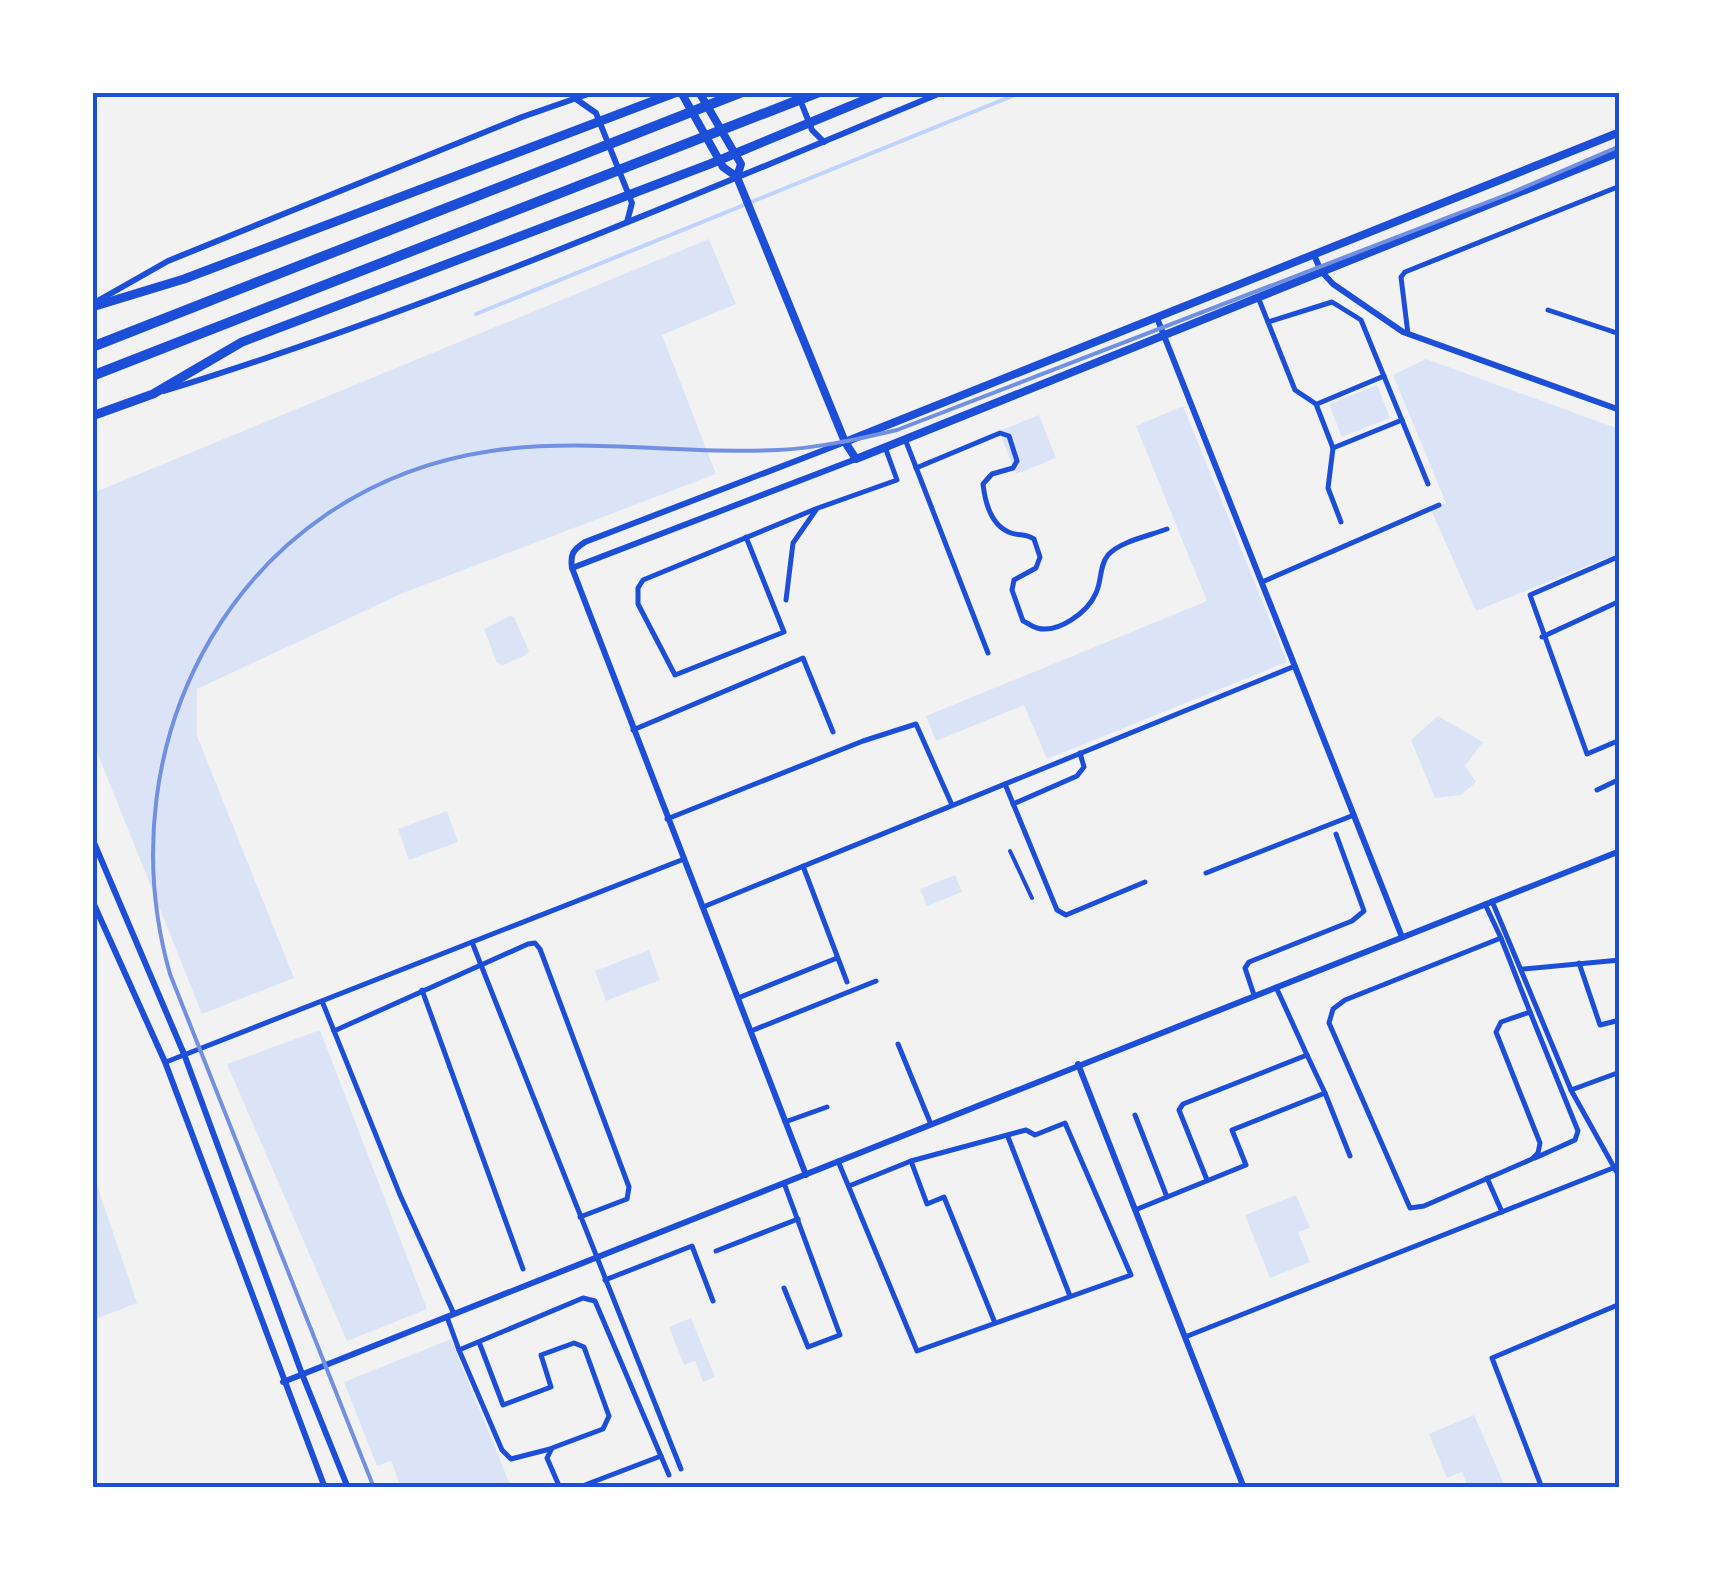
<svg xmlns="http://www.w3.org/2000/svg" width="1712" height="1580" viewBox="0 0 1712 1580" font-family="Poppins,sans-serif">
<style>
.green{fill:#dbe4f7}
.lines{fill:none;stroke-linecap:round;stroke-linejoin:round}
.stream{stroke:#bfd3fe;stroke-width:4}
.pedestrian{stroke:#1d4ed8;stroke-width:4}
.minor{stroke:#1d4ed8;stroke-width:5}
.tertiary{stroke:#1d4ed8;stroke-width:6}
.secondary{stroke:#1d4ed8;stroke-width:8}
.trunk{stroke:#1d4ed8;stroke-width:9}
.motorway{stroke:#1d4ed8;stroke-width:10}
.rail{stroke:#7290e2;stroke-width:4}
.neatline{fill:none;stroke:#1d4ed8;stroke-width:4}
</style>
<rect width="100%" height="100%" fill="#f2f2f2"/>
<g class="green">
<polygon points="709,239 736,304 662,335 716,474 403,593 197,689 197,736 294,978 202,1014 93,742 93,493"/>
<polygon points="1426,359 1619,429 1619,553 1476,611 1431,510 1446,503 1393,375"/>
<polygon points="1377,385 1390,418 1342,437 1329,404"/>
<polygon points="1183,406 1287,662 1047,759 1024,705 936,741 926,716 1207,601 1136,426"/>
<polygon points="1039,415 1056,458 1016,474 999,431"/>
<polygon points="510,616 514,617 529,651 526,655 503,665 497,663 484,629"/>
<polygon points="1438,716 1483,742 1465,766 1476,782 1461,795 1435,798 1411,740"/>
<polygon points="447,811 458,842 409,860 398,829"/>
<polygon points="955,875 962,892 927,906 920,889"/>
<polygon points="649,950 660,980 606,1001 595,971"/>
<polygon points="320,1030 427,1309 347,1341 227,1064"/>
<polygon points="95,1179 137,1303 93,1320 92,1180"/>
<polygon points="1296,1195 1310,1228 1298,1232 1310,1262 1270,1278 1245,1215"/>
<polygon points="691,1318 715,1377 703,1382 695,1361 684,1365 669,1327"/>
<polygon points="451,1339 511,1487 401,1487 391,1461 377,1466 344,1382"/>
<polygon points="1474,1415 1504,1484 1468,1487 1462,1472 1447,1478 1429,1434"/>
</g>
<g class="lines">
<polyline class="stream" points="476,314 1022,92"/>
<polyline class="pedestrian" points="1010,851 1032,898"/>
<g class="minor">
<polyline points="1258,297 1295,390 1316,404 1333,448 1328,488 1341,522"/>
<polyline points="1548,310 1620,334"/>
<polyline points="1268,322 1332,302 1361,320 1428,484"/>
<polyline points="1408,334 1401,277 1405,272 1620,186"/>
<polyline points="1317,404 1384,376"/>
<polyline points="905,439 988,653"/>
<polyline points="1333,448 1402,420"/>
<path d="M 916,468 L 1000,433 L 1009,436 L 1017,461 L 1013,468 L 992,474 L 983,484 C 985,502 991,526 1011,533 C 1020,536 1025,533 1034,539 L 1040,557 L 1036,568 L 1014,580 L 1012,590 L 1023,621 C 1028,623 1032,627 1037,628 C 1058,634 1088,612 1096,593 C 1102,581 1099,566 1108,555 C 1121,541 1149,536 1167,529"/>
<polyline points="746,537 784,632 675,675 638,604 638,588 643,580 818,508 897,480 885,447"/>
<polyline points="1620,556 1530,595 1587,754 1620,740"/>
<polyline points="1262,582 1439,505"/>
<polyline points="786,600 793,543 816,510"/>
<polyline points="1542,637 1620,601"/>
<polyline points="633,730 803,658 833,732"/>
<polyline points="1005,784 1057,910 1066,915 1145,882"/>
<polyline points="1597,790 1620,779"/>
<polyline points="1013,804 1077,776 1084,767 1080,753"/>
<polyline points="667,819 863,741 916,724 952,805"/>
<polyline points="803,866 847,982"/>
<polyline points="1206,873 1354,815"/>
<polyline points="1492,901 1571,1090 1620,1178"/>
<polyline points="1485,904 1501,938 1345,1000 1333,1009 1329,1023 1410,1208 1424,1206 1532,1159 1538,1153 1540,1143 1496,1032 1501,1022 1530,1012 1501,938"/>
<polyline points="703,907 1295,666"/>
<polyline points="1579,963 1600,1025 1620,1020"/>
<polyline points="1523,969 1620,960"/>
<polyline points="422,990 523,1269"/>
<polyline points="1254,995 1245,968 1249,962 1352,921 1364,911 1336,834"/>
<polyline points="738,998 837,958"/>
<polyline points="322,1001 400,1195 454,1314"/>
<polyline points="1530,1012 1578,1131 1575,1140 1535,1158"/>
<polyline points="334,1031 481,965 472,942"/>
<polyline points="751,1031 876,981"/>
<polyline points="898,1044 930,1122"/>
<polyline points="166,1062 684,859"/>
<polyline points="1571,1090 1620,1072"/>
<polyline points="1325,1093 1350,1156"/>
<polyline points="1135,1115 1167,1197"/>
<polyline points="785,1122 827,1107"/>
<polyline points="1008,1137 1070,1296"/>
<polyline points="838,1161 917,1351 1131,1275 1065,1123 1035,1135 1026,1130 911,1161 849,1186"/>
<polyline points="911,1161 927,1204 944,1197 995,1323"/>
<polyline points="1487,1178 1502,1212"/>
<polyline points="1207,1180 1179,1110 1183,1104 1307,1055 1276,987"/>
<polyline points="1135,1210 1246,1165 1232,1130 1325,1093 1307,1055"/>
<polyline points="580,1217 627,1199 629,1187 540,949 535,943 528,944 481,965 681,1469"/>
<polyline points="716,1251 798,1219"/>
<polyline points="605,1280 692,1246 713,1301"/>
<polyline points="784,1288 808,1347 840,1335 784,1183"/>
<polyline points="447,1317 459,1350 583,1298 595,1301 669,1475"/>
<polyline points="1185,1337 1613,1168"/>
<polyline points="479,1342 503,1405 551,1387 541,1355 574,1343 584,1347 609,1416 603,1429 552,1448 547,1458 560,1488"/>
<polyline points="459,1350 502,1450 511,1459 550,1449"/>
<polyline points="577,1488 661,1456"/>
<polyline points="1542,1488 1492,1358 1620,1304"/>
</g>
<g class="tertiary">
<polyline points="797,92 812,130 824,142"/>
<polyline points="576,99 596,113 632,203 627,222"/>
<polyline points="1314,255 1321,271 1333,284 1403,332 1620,410"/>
<polyline points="94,303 168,261 522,117 594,92"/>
<polyline points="1157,318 1402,937"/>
<path d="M 164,391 C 430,309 687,198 943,92"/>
<polyline points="572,568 856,459"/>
<polyline points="92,838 184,1054 302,1374 348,1488"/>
<polyline points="92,900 165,1062 325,1488"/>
<polyline points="1078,1064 1244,1488"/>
<path d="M 806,1175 L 572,568 C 570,554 573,550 585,542 L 845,442"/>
<polyline points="283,1382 1620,851"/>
</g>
<g class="secondary">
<polyline points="681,92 723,167 737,177 845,442 856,459 1620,152"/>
<polyline points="699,92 741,164 737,177"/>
<polyline points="845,442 1620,132"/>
</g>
<g class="trunk">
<polyline points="92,307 184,279 677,92"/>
<polyline points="92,416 153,394 242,342 710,164 884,92"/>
</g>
<g class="motorway">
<polyline points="92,347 742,92"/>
<polyline points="92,376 819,92"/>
</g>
<path class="rail" d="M 374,1488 L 170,974 C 103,738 240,488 491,451 C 586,437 682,455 778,450 C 819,448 858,439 897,430 L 1511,193 L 1620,146"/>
</g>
<rect width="1712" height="1580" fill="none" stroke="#ffffff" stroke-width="190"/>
<rect x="95" y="95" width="1522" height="1390" class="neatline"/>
</svg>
